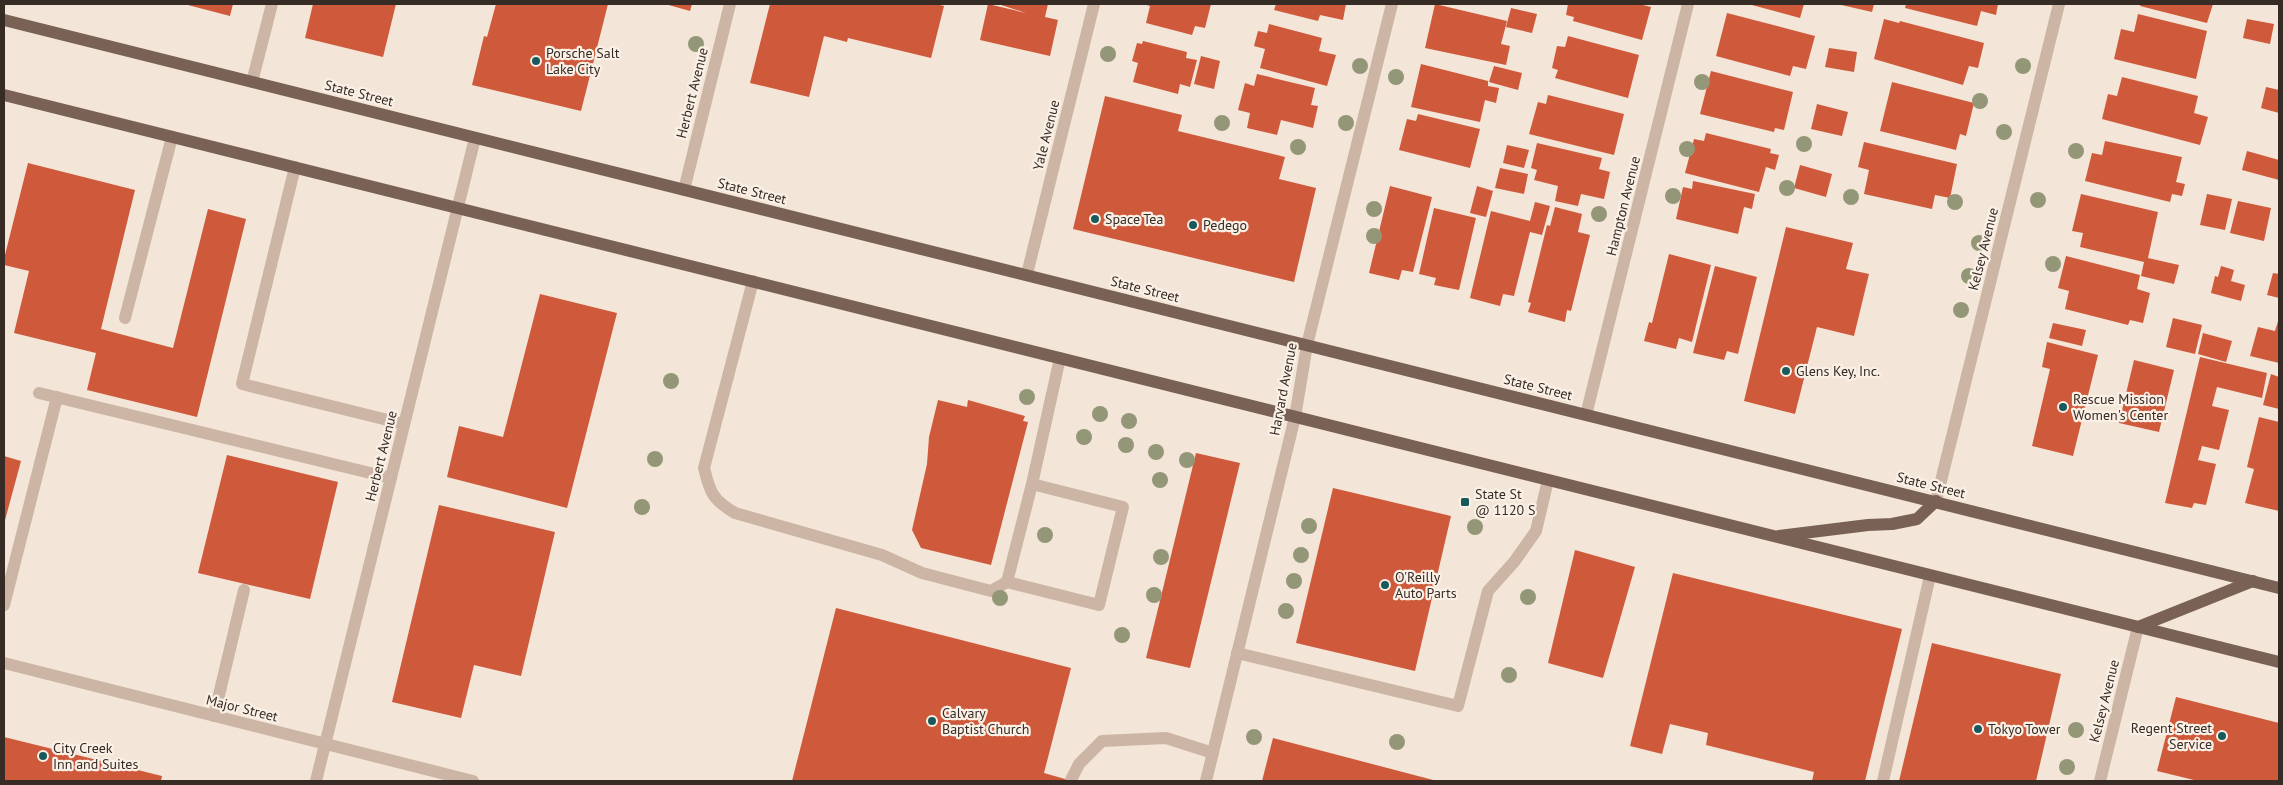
<svg xmlns="http://www.w3.org/2000/svg" width="2283" height="785" viewBox="0 0 2283 785" font-family="'PT Sans',sans-serif">
<style>
.building{fill:#cf593b}
.lines{fill:none;stroke-linecap:round;stroke-linejoin:round}
.service{stroke:#ccb5a4;stroke-width:12}
.minor{stroke:#ccb5a4;stroke-width:12}
.primary{stroke:#7a6156;stroke-width:12}
.tree{fill:#949777}
.poi-dot{fill:#19595b;stroke:#fbf0e5;stroke-width:2}
.labels{text-anchor:middle;stroke-width:4.5;stroke-linejoin:round;paint-order:stroke}
.poi-label{font-size:14px;fill:#372b26;stroke:#fbf0e5;text-anchor:start}
.street-label{font-size:14px;fill:#372b26;stroke:#fbf0e5}
</style>
<rect width="100%" height="100%" fill="#f3e6d8"/>
<g class="building">
<polygon points="184,4 233,4 230,16"/>
<polygon points="313,4 396,4 383,57 305,38"/>
<polygon points="496,4 608,4 581,111 472,85 484,36 487,37"/>
<polygon points="665,4 692,4 690,11"/>
<polygon points="770,4 936,4 944,6 931,58 848,38 847,42 824,36 809,97 750,83"/>
<polygon points="988,4 1026,13 998,4 1048,4 1045,17 1058,20 1050,56 980,40"/>
<polygon points="1143,4 1211,4 1205,28 1195,26 1192,35 1146,23 1150,6"/>
<polygon points="1276,4 1346,4 1343,20 1320,15 1318,21 1274,10"/>
<polygon points="1435,4 1507,21 1501,44 1510,46 1506,65 1425,48"/>
<polygon points="1568,4 1639,4 1651,7 1642,40 1573,21 1574,17 1566,15"/>
<polygon points="1748,4 1804,4 1800,18"/>
<polygon points="1837,4 1874,4 1872,12"/>
<polygon points="1906,4 1998,4 1996,15 1981,11 1977,26 1905,8"/>
<polygon points="2141,4 2213,4 2207,23 2140,6"/>
<polygon points="1511,8 1537,14 1532,33 1506,27"/>
<polygon points="1727,13 1815,36 1806,69 1793,66 1790,76 1716,56"/>
<polygon points="2138,14 2207,31 2196,79 2114,59 2121,29 2134,32"/>
<polygon points="1884,19 1899,23 1900,21 1984,43 1978,68 1969,66 1963,85 1874,59"/>
<polygon points="2247,19 2274,24 2270,44 2243,38"/>
<polygon points="1269,24 1322,38 1319,51 1336,55 1327,86 1260,68 1265,49 1254,46 1258,31 1267,33"/>
<polygon points="1568,36 1639,55 1628,98 1555,78 1558,70 1552,68 1557,46 1565,47"/>
<polygon points="1143,41 1187,52 1186,58 1197,60 1190,87 1180,84 1178,94 1133,82 1138,63 1132,61 1137,43 1142,44"/>
<polygon points="1829,48 1857,52 1854,72 1825,67"/>
<polygon points="1201,56 1220,61 1214,89 1194,84"/>
<polygon points="1421,64 1488,81 1488,86 1499,88 1496,103 1485,100 1480,122 1411,107"/>
<polygon points="1494,66 1522,73 1518,90 1489,82"/>
<polygon points="1711,71 1793,92 1784,130 1775,128 1774,132 1700,114"/>
<polygon points="1257,74 1315,88 1311,105 1318,106 1313,128 1281,120 1277,135 1247,128 1250,113 1238,110 1245,83 1254,86"/>
<polygon points="2122,77 2198,96 2194,113 2208,117 2200,145 2102,119 2108,94 2117,96"/>
<polygon points="1892,82 1974,103 1966,136 1960,134 1956,150 1880,131"/>
<polygon points="2266,87 2279,90 2279,113 2261,108"/>
<polygon points="1548,95 1624,114 1614,155 1529,134 1538,102 1546,104"/>
<polygon points="1105,96 1182,115 1178,131 1285,157 1279,179 1316,188 1294,282 1073,229"/>
<polygon points="1817,104 1848,112 1842,136 1811,129"/>
<polygon points="1418,114 1480,129 1470,168 1399,150 1407,119 1416,121"/>
<polygon points="1706,133 1771,149 1770,153 1779,155 1775,170 1766,167 1759,192 1685,173 1694,139 1704,141"/>
<polygon points="2105,141 2182,157 2176,182 2185,184 2182,196 2172,194 2170,202 2085,181 2092,153 2102,155"/>
<polygon points="1864,142 1957,164 1950,198 1935,195 1932,209 1864,194 1869,170 1858,167"/>
<polygon points="1537,143 1602,158 1599,169 1610,172 1604,199 1581,194 1578,206 1555,201 1558,186 1534,180 1537,170 1531,168"/>
<polygon points="1507,145 1529,150 1524,168 1503,163"/>
<polygon points="2247,151 2279,160 2279,180 2242,170"/>
<polygon points="28,163 135,190 101,329 173,348 208,209 246,219 197,417 87,390 96,353 14,333 29,271 4,265 4,259"/>
<polygon points="1800,165 1832,174 1826,197 1794,188"/>
<polygon points="1500,168 1528,174 1524,194 1495,188"/>
<polygon points="1693,181 1755,194 1752,209 1744,207 1738,234 1676,219 1683,187 1692,189"/>
<polygon points="1390,186 1432,197 1413,272 1402,270 1399,280 1369,273"/>
<polygon points="1477,186 1493,191 1486,217 1470,213"/>
<polygon points="2081,194 2158,212 2148,258 2179,265 2174,284 2141,276 2144,262 2080,247 2083,233 2072,231"/>
<polygon points="2207,194 2232,199 2225,230 2200,225"/>
<polygon points="2238,201 2271,208 2264,241 2230,233"/>
<polygon points="1535,202 1550,206 1542,235 1530,232 1514,296 1503,294 1500,306 1470,298 1491,211 1530,221"/>
<polygon points="1555,207 1582,214 1578,232 1590,235 1571,311 1567,310 1565,322 1528,312 1531,303 1528,302 1547,225 1550,226"/>
<polygon points="1434,208 1476,218 1459,290 1434,285 1436,278 1419,274"/>
<polygon points="1786,227 1853,243 1846,269 1869,274 1854,336 1817,327 1795,414 1744,401"/>
<polygon points="1669,254 1711,265 1692,342 1679,338 1676,349 1644,341 1649,322 1652,323"/>
<polygon points="2066,256 2140,275 2137,289 2150,293 2143,323 2130,320 2128,325 2065,309 2069,291 2058,288"/>
<polygon points="1715,266 1757,277 1738,354 1727,351 1724,360 1693,353"/>
<polygon points="2221,266 2234,270 2231,281 2245,285 2241,301 2211,293 2215,276 2218,277"/>
<polygon points="2273,273 2279,274 2279,298 2267,295"/>
<polygon points="540,294 617,313 567,508 447,477 459,426 503,437"/>
<polygon points="2173,318 2202,325 2195,354 2166,347"/>
<polygon points="2279,318 2279,363 2250,356 2258,327 2275,331"/>
<polygon points="2053,323 2086,330 2082,346 2049,338"/>
<polygon points="2203,333 2232,341 2226,362 2198,354"/>
<polygon points="2047,342 2098,355 2073,456 2032,446 2050,369 2042,367"/>
<polygon points="2200,357 2267,373 2262,398 2217,387 2212,406 2229,410 2219,450 2202,446 2198,460 2216,464 2206,505 2194,503 2192,508 2165,503"/>
<polygon points="2134,360 2174,370 2159,432 2119,423"/>
<polygon points="2271,374 2279,377 2279,409 2263,405"/>
<polygon points="938,400 967,407 968,400 1025,416 1023,421 1028,422 991,565 921,548 912,530 927,464 929,437"/>
<polygon points="2259,417 2279,422 2279,511 2245,503 2254,469 2247,467"/>
<polygon points="1196,453 1240,463 1190,668 1146,658"/>
<polygon points="227,455 338,482 310,599 198,573"/>
<polygon points="4,456 21,461 4,524"/>
<polygon points="1333,488 1451,516 1415,671 1296,643"/>
<polygon points="439,505 555,532 521,676 474,665 461,718 392,702"/>
<polygon points="1575,550 1635,567 1603,678 1548,663"/>
<polygon points="1673,573 1902,629 1865,781 1812,781 1814,772 1706,745 1708,733 1670,724 1662,754 1630,746"/>
<polygon points="836,608 1071,668 1044,773 1072,781 792,781"/>
<polygon points="1932,643 2061,674 2036,781 1899,781"/>
<polygon points="2176,697 2279,723 2279,781 2198,781 2157,771"/>
<polygon points="4,737 162,776 161,781 4,780"/>
<polygon points="1273,738 1437,781 1262,781"/>
</g>
<g class="lines">
<g class="service">
<polyline points="295,167 242,384 404,424"/>
<path d="M 753,281 L 704,468 C 710,493 713,500 735,513 L 882,555 L 922,573 L 991,591 L 1007,582"/>
<polyline points="125,318 172,137"/>
<polyline points="39,393 391,478"/>
<polyline points="1032,484 1123,507 1099,605 1007,582 1032,484 1060,358"/>
<polyline points="4,605 57,397"/>
<polyline points="1237,653 1458,706 1488,591 1514,562 1536,531 1548,480"/>
<polyline points="214,716 244,590"/>
<polyline points="1071,780 1079,764 1102,741 1166,738 1213,753"/>
<polyline points="1883,781 1930,576"/>
</g>
<g class="minor">
<polyline points="252,82 272,4"/>
<polyline points="684,190 730,4"/>
<polyline points="1027,274 1094,4"/>
<polyline points="1586,415 1688,4"/>
<polyline points="1936,501 2059,4"/>
<polyline points="4,663 473,781"/>
<polyline points="316,781 475,138"/>
<polyline points="1206,781 1295,417 1307,345 1392,4"/>
<polyline points="2100,781 2138,627"/>
</g>
<g class="primary">
<polyline points="4,20 2279,588"/>
<polyline points="4,95 2279,662"/>
<polyline points="1779,536 1868,525 1892,524 1917,519 1936,501"/>
<polyline points="2138,627 2253,581"/>
</g>
</g>
<g class="tree">
<circle cx="696" cy="44" r="8"/>
<circle cx="1108" cy="54" r="8"/>
<circle cx="1360" cy="66" r="8"/>
<circle cx="2023" cy="66" r="8"/>
<circle cx="1396" cy="77" r="8"/>
<circle cx="1702" cy="82" r="8"/>
<circle cx="1980" cy="101" r="8"/>
<circle cx="1222" cy="123" r="8"/>
<circle cx="1346" cy="123" r="8"/>
<circle cx="2004" cy="132" r="8"/>
<circle cx="1804" cy="144" r="8"/>
<circle cx="1298" cy="147" r="8"/>
<circle cx="1687" cy="149" r="8"/>
<circle cx="2076" cy="151" r="8"/>
<circle cx="1787" cy="188" r="8"/>
<circle cx="1673" cy="196" r="8"/>
<circle cx="1851" cy="197" r="8"/>
<circle cx="2038" cy="200" r="8"/>
<circle cx="1955" cy="202" r="8"/>
<circle cx="1374" cy="209" r="8"/>
<circle cx="1599" cy="214" r="8"/>
<circle cx="1374" cy="236" r="8"/>
<circle cx="1979" cy="243" r="8"/>
<circle cx="2053" cy="264" r="8"/>
<circle cx="1969" cy="276" r="8"/>
<circle cx="1961" cy="310" r="8"/>
<circle cx="671" cy="381" r="8"/>
<circle cx="1027" cy="397" r="8"/>
<circle cx="1100" cy="414" r="8"/>
<circle cx="1129" cy="421" r="8"/>
<circle cx="1084" cy="437" r="8"/>
<circle cx="1126" cy="445" r="8"/>
<circle cx="1156" cy="452" r="8"/>
<circle cx="655" cy="459" r="8"/>
<circle cx="1187" cy="460" r="8"/>
<circle cx="1160" cy="480" r="8"/>
<circle cx="642" cy="507" r="8"/>
<circle cx="1309" cy="526" r="8"/>
<circle cx="1475" cy="527" r="8"/>
<circle cx="1045" cy="535" r="8"/>
<circle cx="1301" cy="555" r="8"/>
<circle cx="1161" cy="557" r="8"/>
<circle cx="1294" cy="581" r="8"/>
<circle cx="1154" cy="595" r="8"/>
<circle cx="1528" cy="597" r="8"/>
<circle cx="1000" cy="598" r="8"/>
<circle cx="1286" cy="611" r="8"/>
<circle cx="1122" cy="635" r="8"/>
<circle cx="1509" cy="675" r="8"/>
<circle cx="2076" cy="730" r="8"/>
<circle cx="1254" cy="737" r="8"/>
<circle cx="1397" cy="742" r="8"/>
<circle cx="2067" cy="767" r="8"/>
</g>
<g class="poi-dot">
<circle cx="536" cy="61" r="5"/>
<circle cx="1095" cy="219" r="5"/>
<circle cx="1193" cy="225" r="5"/>
<circle cx="1786" cy="371" r="5"/>
<circle cx="2063" cy="407" r="5"/>
<rect x="1460" y="497" width="10" height="10" rx="2.5"/>
<circle cx="1385" cy="585" r="5"/>
<circle cx="932" cy="721" r="5"/>
<circle cx="1978" cy="729" r="5"/>
<circle cx="2222" cy="736" r="5"/>
<circle cx="43" cy="756" r="5"/>
</g>
<g class="labels">
<g class="poi-label">
<text x="546" y="58">Porsche Salt<tspan x="546" dy="16">Lake City</tspan></text>
<text x="1105" y="224">Space Tea</text>
<text x="1203" y="230">Pedego</text>
<text x="1796" y="376">Glens Key, Inc.</text>
<text x="2073" y="404">Rescue Mission<tspan x="2073" dy="16">Women's Center</tspan></text>
<text x="1475" y="499">State St<tspan x="1475" dy="16">@ 1120 S</tspan></text>
<text x="1395" y="582">O'Reilly<tspan x="1395" dy="16">Auto Parts</tspan></text>
<text x="942" y="718">Calvary<tspan x="942" dy="16">Baptist Church</tspan></text>
<text x="2212" y="733" text-anchor="end">Regent Street<tspan x="2212" dy="16">Service</tspan></text>
<text x="1988" y="734">Tokyo Tower</text>
<text x="53" y="753">City Creek<tspan x="53" dy="16">Inn and Suites</tspan></text>
</g>
<g class="street-label">
<text transform="translate(359 93) rotate(14)" y="5">State Street</text>
<text transform="translate(692 93) rotate(-76)" y="5">Herbert Avenue</text>
<text transform="translate(1046 135) rotate(-76)" y="5">Yale Avenue</text>
<text transform="translate(752 191) rotate(14)" y="5">State Street</text>
<text transform="translate(1623 206) rotate(-76)" y="5">Hampton Avenue</text>
<text transform="translate(1983 249) rotate(-76)" y="5">Kelsey Avenue</text>
<text transform="translate(1145 289) rotate(14)" y="5">State Street</text>
<text transform="translate(1538 387) rotate(14)" y="5">State Street</text>
<text transform="translate(1283 389) rotate(-79)" y="5">Harvard Avenue</text>
<text transform="translate(381 456) rotate(-76)" y="5">Herbert Avenue</text>
<text transform="translate(1931 485) rotate(14)" y="5">State Street</text>
<text transform="translate(2104 701) rotate(-76)" y="5">Kelsey Avenue</text>
<text transform="translate(242 708) rotate(14)" y="5">Major Street</text>
</g>
</g>
<rect width="2283" height="785" fill="none" stroke="#372b26" stroke-width="10"/>
</svg>
